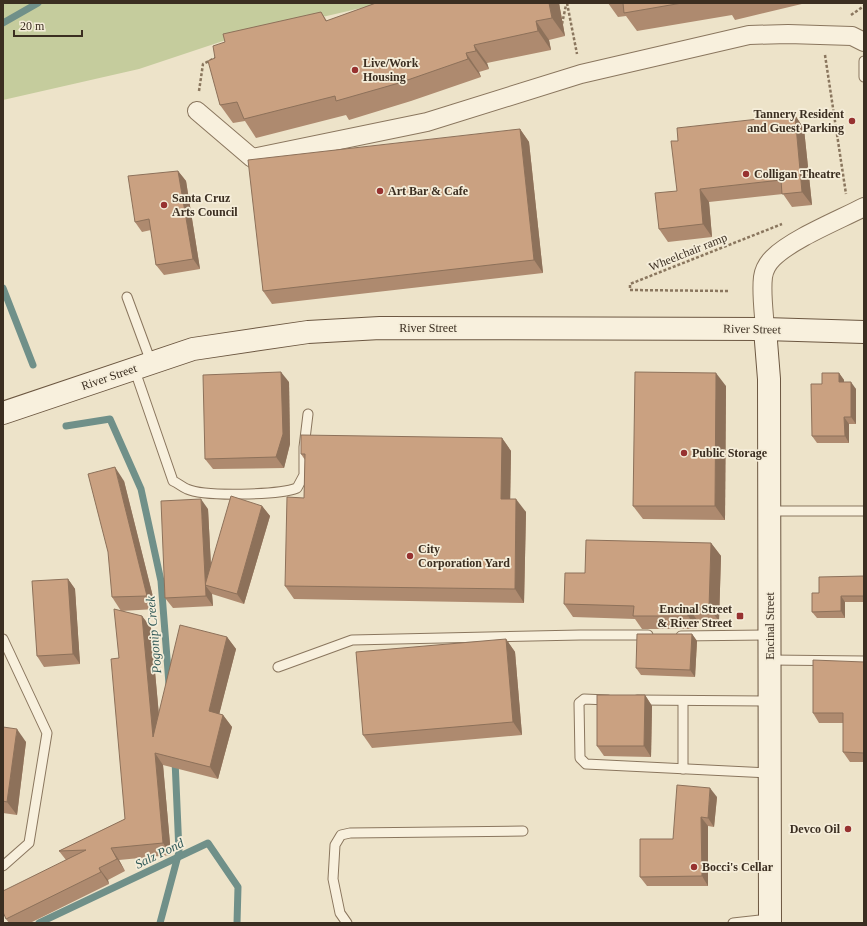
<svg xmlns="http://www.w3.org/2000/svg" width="867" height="926" viewBox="0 0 867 926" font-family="Georgia,serif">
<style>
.green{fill:#c5cc9d}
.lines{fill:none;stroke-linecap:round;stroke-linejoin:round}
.stream{stroke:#709089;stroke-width:7}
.lane-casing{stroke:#8a765e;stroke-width:11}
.street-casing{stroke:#8a765e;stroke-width:20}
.secondary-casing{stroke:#6c5741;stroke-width:24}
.path{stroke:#8a765e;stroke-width:2.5;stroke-dasharray:3 2;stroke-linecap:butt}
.lane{stroke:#f8f0dd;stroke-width:9}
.street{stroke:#f8f0dd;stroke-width:18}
.secondary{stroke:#f8f0dd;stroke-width:22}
.wall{fill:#ae8a6f}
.shaded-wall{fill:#8d715a}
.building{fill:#caa181;stroke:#8d715a}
.poi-dot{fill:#973230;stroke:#f5edd9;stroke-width:1.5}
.labels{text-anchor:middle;stroke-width:3.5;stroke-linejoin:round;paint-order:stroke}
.poi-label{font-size:12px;font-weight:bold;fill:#3b2e21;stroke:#f5edd9;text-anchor:start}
.street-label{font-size:12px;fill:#3b2e21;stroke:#f5edd9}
.water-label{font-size:13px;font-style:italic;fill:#315a58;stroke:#f5edd9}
</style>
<rect width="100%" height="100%" fill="#ede3c9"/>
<polygon class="green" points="3,3 383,3 235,37 139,69 3,100"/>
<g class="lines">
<g class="stream">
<polyline points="3,23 38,3"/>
<polyline points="3,288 33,365"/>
<polyline points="66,426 110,419 141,489 161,581 169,684"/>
<polyline points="39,923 208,843 238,887 237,923"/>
<polyline points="160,923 179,852 175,760"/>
</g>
<defs>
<g id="lane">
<polyline points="864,61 864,77"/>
<polyline points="127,297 151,362"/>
<path d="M 134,368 L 173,481 C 178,483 182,487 187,489 C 204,497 279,495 297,488 L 304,475 L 304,447 L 308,414"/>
<polyline points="770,511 864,511"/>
<polyline points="681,636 770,635"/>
<polyline points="3,639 47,733 29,843 3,866"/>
<polyline points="770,660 864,661"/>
<polyline points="278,667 352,640 580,635 648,635"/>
<polyline points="608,700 584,699 579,703 580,758 586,764 769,773"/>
<polyline points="637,700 770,701"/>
<polyline points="683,769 683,701"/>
<polyline points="347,923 340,913 333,879 335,845 341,835 350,833 523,831"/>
<polyline points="733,923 770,919"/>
</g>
<g id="street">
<polyline points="197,111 252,158 427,122 581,74 749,35 788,34 852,36 864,42"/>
<path d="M 765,329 C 764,313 761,293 763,277 C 764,270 768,263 773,258 C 792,239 839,220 864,207"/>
</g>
<g id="secondary">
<polyline points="765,329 769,379 770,923"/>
<polyline points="3,413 193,349 308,332 380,328 765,329 864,332"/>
</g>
</defs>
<use href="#lane" class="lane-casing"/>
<use href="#street" class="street-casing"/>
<use href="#secondary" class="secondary-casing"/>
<g class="path">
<polyline points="567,3 577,54"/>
<polyline points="851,15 864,6"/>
<polyline points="562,24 566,5"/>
<polyline points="825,55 846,194"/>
<polyline points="199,91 203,64 217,57"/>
<polyline points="728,291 630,290 630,284 782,224"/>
</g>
<use href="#lane" class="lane"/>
<use href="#street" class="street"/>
<use href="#secondary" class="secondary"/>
</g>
<g class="wall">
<polygon points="376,3 559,3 565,36 549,40 551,50 487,63 489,69 479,72 481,77 411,101 349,120 346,115 256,138 245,121 233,123 220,105 215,58 321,12 327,21"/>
<polygon points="608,3 806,3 735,20 732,15 637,31 626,16 618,17"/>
<polygon points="795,115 804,129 812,205 792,207 783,194 709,202 712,237 668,242 659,229 677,191 678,141"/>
<polygon points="520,129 529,142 543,273 272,304 263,291"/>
<polygon points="178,171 186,181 200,269 164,275 156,265 151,230 142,232 135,222"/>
<polygon points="839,373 844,380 844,382 856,389 856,424 849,424 849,443 817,443 812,436 822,384"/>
<polygon points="289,382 290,444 284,468 213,469 205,459"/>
<polygon points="726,386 725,520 643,519 633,506"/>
<polygon points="502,438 511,451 510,499 526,512 524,603 294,599 285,586 304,498 305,460 301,454"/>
<polygon points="124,481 156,609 121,611 112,597"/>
<polygon points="262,506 270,516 244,604 212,594 213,606 173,608 165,598 208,509 211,566"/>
<polygon points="711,543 721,556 719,621 697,620 697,629 642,629 635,619 573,617 564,604 585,573"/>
<polygon points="864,576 864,602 845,602 845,618 817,618 812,612 819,593"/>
<polygon points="68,579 75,589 80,664 44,667 37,656"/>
<polygon points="142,616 151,628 159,715 227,637 236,649 219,714 223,715 232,727 218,779 163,765 171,855 119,860 125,871 108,880 109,884 30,923 9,923 6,919 66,860 59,851 125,819 119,658"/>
<polygon points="692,634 697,641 695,677 641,675 636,668"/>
<polygon points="506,639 515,652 522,735 372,748 363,735"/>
<polygon points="864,662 864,762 850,762 843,752 843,723 819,723 813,713"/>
<polygon points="645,695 652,706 651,757 604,756 597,746"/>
<polygon points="3,727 26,742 17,815 3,813"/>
<polygon points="717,797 714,827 708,826 708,886 647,886 640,877 673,839"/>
</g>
<g class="shaded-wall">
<polygon points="549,3 559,3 565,36 552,18"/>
<polygon points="536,21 549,40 551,50 538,31"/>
<polygon points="474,45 487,63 489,69 476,51"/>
<polygon points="466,53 479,72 481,77 468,59"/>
<polygon points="795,115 804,129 812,205 802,192"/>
<polygon points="520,129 529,142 543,273 534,260"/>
<polygon points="178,171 186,181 200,269 193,259"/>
<polygon points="700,189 709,202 712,237 703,224"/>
<polygon points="281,372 289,382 290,444 284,468 276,457"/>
<polygon points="716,373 726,386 725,520 715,506"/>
<polygon points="839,373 844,380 844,389 839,382"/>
<polygon points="851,382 856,389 856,424 851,417"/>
<polygon points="844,417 849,424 849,443 845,436"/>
<polygon points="502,438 511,451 510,512 501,499"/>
<polygon points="115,467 124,481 156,609 147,596"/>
<polygon points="201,499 208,509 212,586 205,585 212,594 213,606 206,596"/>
<polygon points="516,499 526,512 524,603 515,589"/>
<polygon points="262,506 270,516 244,604 237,594"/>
<polygon points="711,543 721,556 719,621 709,608"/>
<polygon points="68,579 75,589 80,664 73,654"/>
<polygon points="841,596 845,602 845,618 841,611"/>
<polygon points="688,607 697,620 697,629 688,616"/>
<polygon points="142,616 151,628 162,749 153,737"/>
<polygon points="692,634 697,641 695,677 690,670"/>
<polygon points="227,637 236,649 217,723 209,711"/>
<polygon points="506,639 515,652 522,735 513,722"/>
<polygon points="645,695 652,706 651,757 644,746"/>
<polygon points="223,715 232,727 218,779 210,767"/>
<polygon points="17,729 26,742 17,815 7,802"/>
<polygon points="155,753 163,765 171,855 163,843"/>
<polygon points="710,788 717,797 714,827 708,818"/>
<polygon points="701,817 708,826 708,886 702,876"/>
<polygon points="111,848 119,860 125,871 117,859"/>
<polygon points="99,868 108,880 109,884 101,872"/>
</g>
<g class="building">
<polygon points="376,3 549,3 552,18 536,21 538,31 474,45 476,51 466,53 468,59 399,83 336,101 335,96 244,119 237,102 220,105 208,61 215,58 213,46 225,42 223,34 321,12 326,21"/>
<polygon points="623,3 682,3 624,13"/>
<polygon points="795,115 802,192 782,194 781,180 700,189 703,224 659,229 655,193 677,191 671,141 678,141 677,128"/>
<polygon points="520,129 534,260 263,291 248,160"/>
<polygon points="178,171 193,259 156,265 149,219 135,222 128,176"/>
<polygon points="281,372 283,434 276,457 205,459 203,375"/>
<polygon points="635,372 716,373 715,506 633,506"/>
<polygon points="822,373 839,373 839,382 851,382 851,417 844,417 845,436 812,436 811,384 822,384"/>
<polygon points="301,435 502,438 501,499 516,499 515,589 285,586 287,497 304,498 305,454 301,454"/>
<polygon points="115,467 147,596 112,597 108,552 88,474"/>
<polygon points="231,496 262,506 237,594 205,585"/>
<polygon points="201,499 206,596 165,598 161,501"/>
<polygon points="586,540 711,543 709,608 688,607 688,616 633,616 634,606 564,604 565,573 585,573"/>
<polygon points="864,576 864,596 841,596 841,611 812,612 812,593 819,593 819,577"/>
<polygon points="68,579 73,654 37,656 32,581"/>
<polygon points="114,609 142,616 153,737 180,625 227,637 209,711 223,715 210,767 155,753 163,843 111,848 117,859 99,868 101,872 6,919 3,912 3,891 86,850 59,851 125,819 111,659 119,658"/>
<polygon points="637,634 692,634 690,670 636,668"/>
<polygon points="506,639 513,722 363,735 356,652"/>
<polygon points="813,660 864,662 864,753 843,752 843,713 813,713"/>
<polygon points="597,695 645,695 644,746 597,746"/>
<polygon points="3,727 17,729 7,802 3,801"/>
<polygon points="677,785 710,788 708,818 701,817 702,876 640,877 640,839 673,839"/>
</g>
<g class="poi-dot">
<circle cx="355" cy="70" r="4"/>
<circle cx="852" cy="121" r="4"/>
<circle cx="746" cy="174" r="4"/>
<circle cx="380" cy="191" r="4"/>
<circle cx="164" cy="205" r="4"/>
<circle cx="684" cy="453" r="4"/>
<circle cx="410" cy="556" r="4"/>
<rect x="736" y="612" width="8" height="8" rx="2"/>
<circle cx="848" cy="829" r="4"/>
<circle cx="694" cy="867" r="4"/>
</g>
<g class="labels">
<g class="poi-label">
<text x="363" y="67">Live/Work<tspan x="363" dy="14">Housing</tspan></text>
<text x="844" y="118" text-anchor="end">Tannery Resident<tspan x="844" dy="14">and Guest Parking</tspan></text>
<text x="754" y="178">Colligan Theatre</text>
<text x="388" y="195">Art Bar &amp; Cafe</text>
<text x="172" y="202">Santa Cruz<tspan x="172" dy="14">Arts Council</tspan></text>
<text x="692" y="457">Public Storage</text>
<text x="418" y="553">City<tspan x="418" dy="14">Corporation Yard</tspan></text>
<text x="732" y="613" text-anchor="end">Encinal Street<tspan x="732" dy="14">&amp; River Street</tspan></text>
<text x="840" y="833" text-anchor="end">Devco Oil</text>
<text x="702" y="871">Bocci's Cellar</text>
</g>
<g class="street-label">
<text transform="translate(688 252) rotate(-22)" y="4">Wheelchair ramp</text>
<text x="428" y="332">River Street</text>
<text transform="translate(752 329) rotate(1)" y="4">River Street</text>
<text transform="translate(109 377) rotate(-19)" y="4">River Street</text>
<text transform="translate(770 626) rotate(-90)" y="4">Encinal Street</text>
</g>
<g class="water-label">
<text transform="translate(153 635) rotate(-95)" y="5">Pogonip Creek</text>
<text transform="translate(159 853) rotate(-26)" y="5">Salz Pond</text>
</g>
</g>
<rect width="867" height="926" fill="none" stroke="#3b2e21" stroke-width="8"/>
<path d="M14 30v6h68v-6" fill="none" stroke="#3b2e21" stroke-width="2"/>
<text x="20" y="30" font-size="12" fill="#3b2e21" stroke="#f5edd9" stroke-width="3" paint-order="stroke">20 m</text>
</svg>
